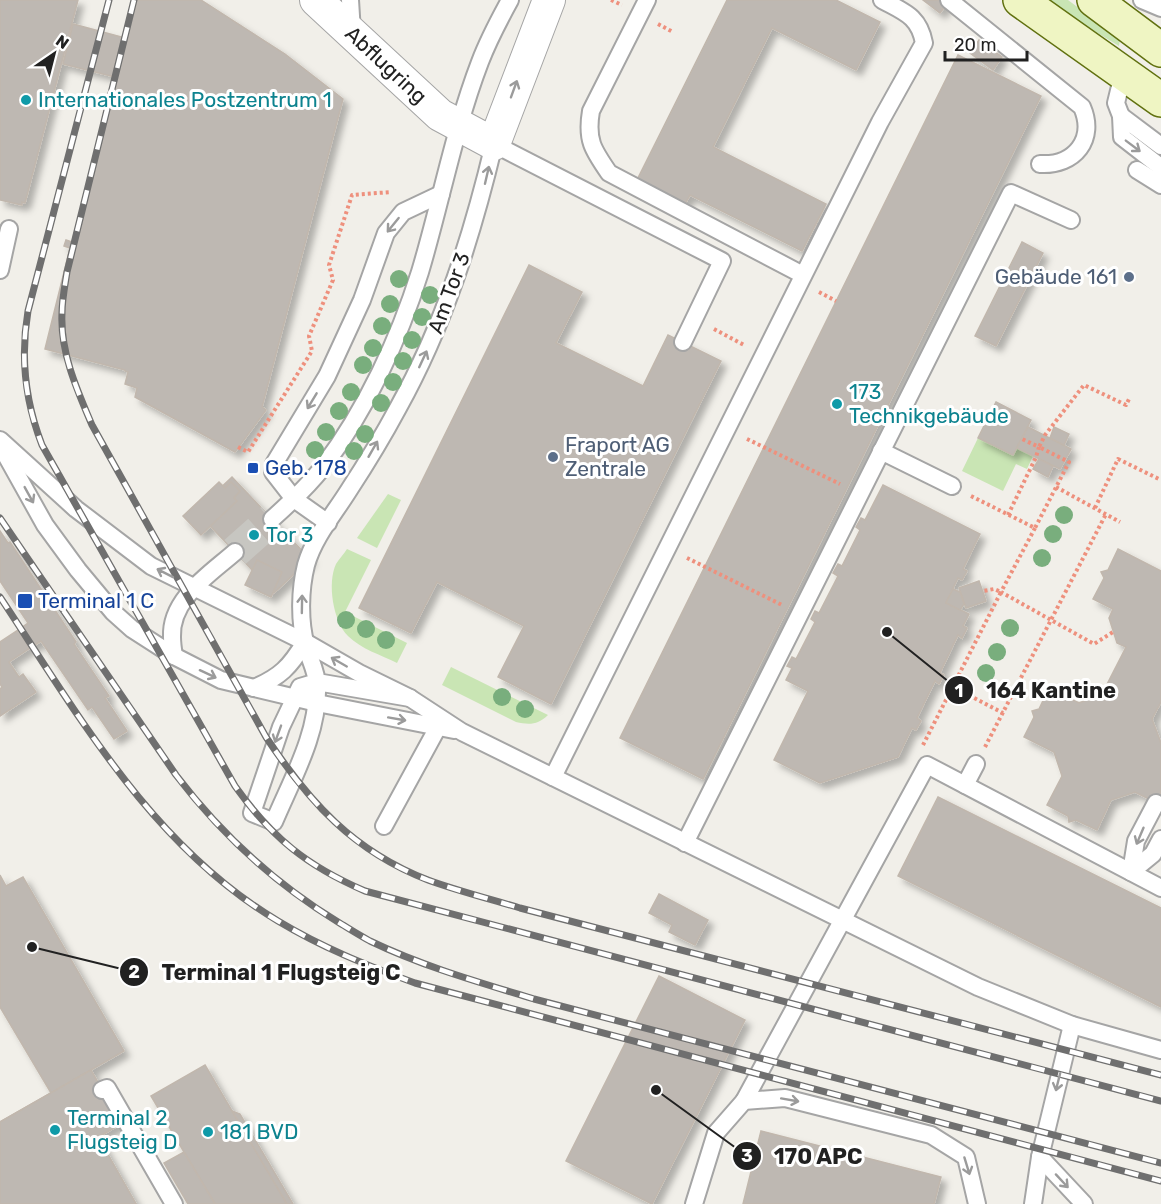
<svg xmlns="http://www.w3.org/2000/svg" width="1161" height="1204" viewBox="0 0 1161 1204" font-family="Rubik,sans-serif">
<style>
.grass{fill:#c9e5b4}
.building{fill:#beb8b2;stroke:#c1b7ad;stroke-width:1.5;filter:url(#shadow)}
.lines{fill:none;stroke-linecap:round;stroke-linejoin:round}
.street-tunnel{stroke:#c7c6c1;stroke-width:32;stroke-dasharray:32 16;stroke-linecap:butt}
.lane-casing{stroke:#a5a5a5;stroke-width:20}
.street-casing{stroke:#a5a5a5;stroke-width:34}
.secondary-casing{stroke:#617110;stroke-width:36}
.path{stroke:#ee907d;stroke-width:4;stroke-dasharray:3 3;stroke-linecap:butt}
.lane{stroke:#fff;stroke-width:16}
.street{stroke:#fff;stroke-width:32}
.secondary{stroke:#eff5c3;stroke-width:33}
.rail-casing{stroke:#6f6f6f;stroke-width:7}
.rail{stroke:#fff;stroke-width:4.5;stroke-dasharray:14;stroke-linecap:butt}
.tree{fill:#79ae7d}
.oneway{stroke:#9b9b9b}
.culture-dot{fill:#0f9aa8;stroke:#fff;stroke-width:2}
.service-dot{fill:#5c6f8a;stroke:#fff;stroke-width:2}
.transit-dot{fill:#1a4fb4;stroke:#fff;stroke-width:2}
.labels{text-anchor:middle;stroke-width:6;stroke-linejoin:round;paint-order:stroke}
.street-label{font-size:21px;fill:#212121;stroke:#fff}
.culture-label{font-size:21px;fill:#0d838f;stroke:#fff;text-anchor:start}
.service-label{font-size:21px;fill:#4e5e75;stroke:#fff;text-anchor:end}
.transit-label{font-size:21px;fill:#164399;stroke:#fff;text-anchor:start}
.leader{fill:none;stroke:#212121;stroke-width:2}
.callout-dot{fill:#212121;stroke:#fff;stroke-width:2}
.mark-label{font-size:18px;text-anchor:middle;font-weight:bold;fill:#fff}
.callout-label{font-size:22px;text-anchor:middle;font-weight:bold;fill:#212121;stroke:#fff;stroke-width:6;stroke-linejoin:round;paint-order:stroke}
</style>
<defs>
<filter id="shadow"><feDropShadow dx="5.5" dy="5.5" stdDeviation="3" flood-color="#0004"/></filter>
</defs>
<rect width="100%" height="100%" fill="#f1efe9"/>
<g class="grass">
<polygon points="1043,0 1068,0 1120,39 1119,46"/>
<polygon points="978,438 1013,455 1017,448 1033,456 1027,469 1016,464 1003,491 962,471"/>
<polygon points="388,494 401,500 377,548 357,538"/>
<path d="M 347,549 L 371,560 L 345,612 L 407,643 L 397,663 C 381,655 361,649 348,636 C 333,621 327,583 336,564 C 339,559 344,554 347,549 Z"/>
<path d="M 451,667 L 548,715 C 538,725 529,725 516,722 L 442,685 Z"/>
</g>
<g class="building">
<polygon points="0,0 78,0 25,203 22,202 22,205 0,200"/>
<polygon points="135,0 201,0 285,54 343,99 262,407 266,410 235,452 135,397 137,388 125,384 128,372 125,371 125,370 45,349 70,248 64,246 66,240 72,242 115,77 63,64 73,24 125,38"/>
<polygon points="727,0 836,0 880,22 856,70 772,28 713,147 826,204 802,251 690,195 685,204 637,180"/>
<polygon points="923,0 950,0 940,13"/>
<polygon points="979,40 1002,57 993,70 970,53"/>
<polygon points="958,55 1041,96 703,779 620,738"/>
<polygon points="1022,242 1043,253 996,346 975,336"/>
<polygon points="529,265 582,292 556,343 643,386 668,335 721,361 551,704 498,677 524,626 437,582 411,633 359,608"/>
<polygon points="996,402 1031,420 1013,455 978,438"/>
<polygon points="1028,427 1071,449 1060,469 1017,448"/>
<polygon points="1054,427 1069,434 1064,445 1050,438"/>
<polygon points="1039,459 1053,466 1048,477 1033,469"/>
<polygon points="232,477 310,559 274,593 196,511"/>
<polygon points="219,482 225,488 231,482 240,491 234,498 237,501 201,535 183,516"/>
<polygon points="883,485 980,534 963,569 967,571 962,580 958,578 946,603 969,614 963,626 967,628 962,638 958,635 940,673 944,675 939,684 935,681 917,718 921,721 916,730 912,728 898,757 820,783 774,760 808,691 786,680 792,668 787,666 792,657 796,659 815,622 811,619 815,611 819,613 838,576 833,573 838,564 842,566 860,530 856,527 861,518 865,520"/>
<polygon points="0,531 8,543 10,542 76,642 74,644 109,696 105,698 127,731 114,739 92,707 88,710 41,641 30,648 18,630 28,623 0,581"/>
<polygon points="1118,549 1161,571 1161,702 1152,719 1161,743 1161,805 1135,792 1111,800 1097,830 1076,820 1069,822 1068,816 1047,805 1062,776 1054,752 1024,737 1034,717 1032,711 1039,709 1049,688 1079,703 1102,694 1126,647 1117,643 1109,618 1113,609 1093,599 1104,578 1101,572 1108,570"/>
<polygon points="257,560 282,572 271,597 245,585"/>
<polygon points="979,581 986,601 966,608 959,588"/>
<polygon points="953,589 960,592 964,604 960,610 946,603"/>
<polygon points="18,630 30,648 9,662 19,677 23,674 36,692 0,716 0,689 2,687 0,684 0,642"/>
<polygon points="938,797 1161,908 1161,1007 898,876"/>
<polygon points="0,875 6,886 23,877 124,1051 51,1093 0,1007"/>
<polygon points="659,894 708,920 695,945 669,932 672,925 649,913"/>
<polygon points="659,976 745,1020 652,1204 566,1161"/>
<polygon points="205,1065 232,1111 287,1204 215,1204 184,1152 151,1096"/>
<polygon points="91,1070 121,1124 98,1137 136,1204 0,1204 0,1122"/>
<polygon points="91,1070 121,1124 98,1137 136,1204 0,1204 0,1122"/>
<polygon points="232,1111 240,1114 293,1204 287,1204"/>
<polygon points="761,1131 941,1177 934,1204 743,1204"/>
<polygon points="184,1152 215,1204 188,1204 164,1163"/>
</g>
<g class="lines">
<polyline class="street-tunnel" points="235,552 272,519"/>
<defs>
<g id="lane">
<polyline points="350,0 352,32"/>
<path d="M 647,0 L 591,111 C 586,140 593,150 609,173 L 803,275"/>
<path d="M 949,0 L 1082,107 C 1096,139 1075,166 1040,164"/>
<polyline points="1142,0 1161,8"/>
<polyline points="1123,74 1116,103 1121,116 1122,137 1158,165 1161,169"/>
<polyline points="1121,116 1161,146"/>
<polyline points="1137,170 1161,185"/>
<polyline points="0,270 9,229"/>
<polyline points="0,440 76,509 151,566 305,642 359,673 410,698 462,732 978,987 1072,1025 1161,1050"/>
<polyline points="3,450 45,525 78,570 113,612 132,629 174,656 221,680 317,703 454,730"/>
<polyline points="881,451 952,486"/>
<path d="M 272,519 C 290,503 308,486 323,467 C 366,410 399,339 420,272 C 441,202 454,130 480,62 C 488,41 499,20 510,0"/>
<polyline points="328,523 294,499 273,472 274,464 327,376 362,300 386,233 403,212 441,194"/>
<path d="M 174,656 C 173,650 172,643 172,637 C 170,599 210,574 235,552"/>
<path d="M 254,688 C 280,677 290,667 305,642"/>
<path d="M 410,698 L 317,682 L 300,687 L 281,727 L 252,813 L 274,822 C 292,779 319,733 317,685 C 317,672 309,658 306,646 C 299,621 300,589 306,565 C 314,537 334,514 349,490 C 366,464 383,436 398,408 C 444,325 472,236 494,144 L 722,261 L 683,342"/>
<path d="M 553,777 L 880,122 L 924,43 C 919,16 904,12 882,0"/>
<polyline points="965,785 976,764"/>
<polyline points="384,826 438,727"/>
<polyline points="685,843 1011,193 1071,220"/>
<polyline points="1131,872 1136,841 1156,803"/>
<polyline points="1131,872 1153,854 1161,839"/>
<polyline points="102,1090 107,1088 174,1204"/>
<polyline points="744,1101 927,765 1161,888"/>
<polyline points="1040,1157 1084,1204"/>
<polyline points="694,1204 716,1133 744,1101 785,1098 931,1135 966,1157 977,1204"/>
<polyline points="1033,1204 1040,1157 1072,1025"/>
</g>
<polyline id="street" points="316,0 440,115 494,144 549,0"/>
<g id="secondary">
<polyline points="1020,0 1161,100"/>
<polyline points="1094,0 1161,50"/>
</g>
</defs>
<use href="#lane" class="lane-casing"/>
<use href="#street" class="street-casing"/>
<use href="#secondary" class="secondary-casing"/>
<g class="path">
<polyline points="611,0 622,5"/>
<polyline points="658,24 673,32"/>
<polyline points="819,292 836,301"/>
<polyline points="714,329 744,345"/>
<polyline points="747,439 840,484"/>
<polyline points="238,447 248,452 312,351 309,336 333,280 329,265 352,195 391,192"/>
<polyline points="1056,487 1120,522"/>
<polyline points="971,496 1035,528 1069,462 1039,447 1045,435 1084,385 1126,405 1129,399"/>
<polyline points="1095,508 1118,459 1161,480"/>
<polyline points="1008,515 1036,457 1039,447 1022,439"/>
<polyline points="1035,528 1001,592 1094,644 1113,632"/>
<polyline points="687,558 782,605"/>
<polyline points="953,687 1003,713"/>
<polyline points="923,745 1001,592 994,589 983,591"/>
<polyline points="985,747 1106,514"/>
</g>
<use href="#lane" class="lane"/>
<use href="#street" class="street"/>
<use href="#secondary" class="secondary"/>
<defs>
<g id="rail">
<path d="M 109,0 L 28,311 C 20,358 25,401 42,445 L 235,786 C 272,838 307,866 365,891 L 1161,1101"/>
<path d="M 134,0 L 67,272 C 65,285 62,300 62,313 C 60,352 77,390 92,425 L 266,737 C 309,802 353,851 428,880 C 458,891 490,899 520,908 L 1161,1075"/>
<path d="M 0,518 L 176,775 C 221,834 274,883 338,922 C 348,928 359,935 370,941 C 422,966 478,982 534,999 L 1161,1163"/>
<path d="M 0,597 C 79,716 152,846 278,921 C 323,948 366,965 415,983 L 1161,1181"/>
</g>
</defs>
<use href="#rail" class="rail-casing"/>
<use href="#rail" class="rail"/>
</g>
<g class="tree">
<circle cx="399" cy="279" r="9"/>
<circle cx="430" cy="295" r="9"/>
<circle cx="390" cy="304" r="9"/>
<circle cx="422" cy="317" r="9"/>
<circle cx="382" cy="326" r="9"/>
<circle cx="412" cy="340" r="9"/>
<circle cx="373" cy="348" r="9"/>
<circle cx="403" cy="361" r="9"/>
<circle cx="363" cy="365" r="9"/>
<circle cx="393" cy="382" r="9"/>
<circle cx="351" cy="392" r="9"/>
<circle cx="381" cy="403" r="9"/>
<circle cx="339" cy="411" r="9"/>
<circle cx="326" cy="432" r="9"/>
<circle cx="365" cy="434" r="9"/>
<circle cx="315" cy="450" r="9"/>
<circle cx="354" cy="451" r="9"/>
<circle cx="1064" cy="515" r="9"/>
<circle cx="1053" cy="534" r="9"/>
<circle cx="1042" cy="558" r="9"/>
<circle cx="346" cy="620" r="9"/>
<circle cx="1010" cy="628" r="9"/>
<circle cx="366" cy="629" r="9"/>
<circle cx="386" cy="640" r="9"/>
<circle cx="997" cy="652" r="9"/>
<circle cx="986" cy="673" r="9"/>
<circle cx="502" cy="697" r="9"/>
<circle cx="525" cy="709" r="9"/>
</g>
<defs><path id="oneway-shaft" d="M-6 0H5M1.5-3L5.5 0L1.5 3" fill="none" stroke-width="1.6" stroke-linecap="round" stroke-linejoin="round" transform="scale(1.5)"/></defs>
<g class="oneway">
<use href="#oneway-shaft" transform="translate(514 89) rotate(-70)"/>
<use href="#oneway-shaft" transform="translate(1133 146) rotate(37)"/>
<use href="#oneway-shaft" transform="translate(487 175) rotate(-77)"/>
<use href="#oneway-shaft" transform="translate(393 225) rotate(129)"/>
<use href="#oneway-shaft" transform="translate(423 359) rotate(-65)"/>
<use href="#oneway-shaft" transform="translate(312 401) rotate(121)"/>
<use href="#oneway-shaft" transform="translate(373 449) rotate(-60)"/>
<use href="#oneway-shaft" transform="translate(29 495) rotate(61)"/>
<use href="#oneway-shaft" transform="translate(165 573) rotate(-153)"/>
<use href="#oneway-shaft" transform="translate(302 604) rotate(-89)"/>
<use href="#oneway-shaft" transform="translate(339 662) rotate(-150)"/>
<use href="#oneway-shaft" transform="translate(208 674) rotate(25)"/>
<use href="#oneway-shaft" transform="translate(397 719) rotate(10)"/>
<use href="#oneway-shaft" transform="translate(278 734) rotate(110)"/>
<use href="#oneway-shaft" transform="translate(1140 836) rotate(113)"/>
<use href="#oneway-shaft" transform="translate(1058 1082) rotate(104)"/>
<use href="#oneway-shaft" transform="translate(790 1100) rotate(10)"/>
<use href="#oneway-shaft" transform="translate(967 1166) rotate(73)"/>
<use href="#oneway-shaft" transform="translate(1062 1181) rotate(47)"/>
</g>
<g class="culture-dot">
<circle cx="26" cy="100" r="6"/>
<circle cx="837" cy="404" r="6"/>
<circle cx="254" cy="535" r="6"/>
<circle cx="55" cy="1130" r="6"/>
<circle cx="208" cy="1132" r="6"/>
</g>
<g class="service-dot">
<circle cx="1129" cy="277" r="6"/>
<circle cx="553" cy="457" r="6"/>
</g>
<g class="transit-dot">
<rect x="247" y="462" width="12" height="12" rx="3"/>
<rect x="17" y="593" width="16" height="16" rx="3"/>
</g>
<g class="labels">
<g class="street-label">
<text transform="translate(386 65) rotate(43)" y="7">Abflugring</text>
<text transform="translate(449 293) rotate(-70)" y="7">Am Tor 3</text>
</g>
<g class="culture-label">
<text x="38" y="107">Internationales Postzentrum 1</text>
<text x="849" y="399">173<tspan x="849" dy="24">Technikgebäude</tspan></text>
<text x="266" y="542">Tor 3</text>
<text x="67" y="1125">Terminal 2<tspan x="67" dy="24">Flugsteig D</tspan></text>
<text x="220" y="1139">181 BVD</text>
</g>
<g class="service-label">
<text x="1117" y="284">Gebäude 161</text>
<text x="565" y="452" text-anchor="start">Fraport AG<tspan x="565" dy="24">Zentrale</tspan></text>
</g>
<g class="transit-label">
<text x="265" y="475">Geb. 178</text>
<text x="38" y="608">Terminal 1 C</text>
</g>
</g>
<path class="leader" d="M887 632L959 690M32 947L134 972M656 1090L747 1156"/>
<g class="callout-dot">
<circle cx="887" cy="632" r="6"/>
<circle cx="32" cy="947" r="6"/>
<circle cx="656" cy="1090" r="6"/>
<circle cx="959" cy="690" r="15"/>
<circle cx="134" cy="972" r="15"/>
<circle cx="747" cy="1156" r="15"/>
</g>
<g class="mark-label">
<text x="959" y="697">1</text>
<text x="134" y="978">2</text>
<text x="747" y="1162">3</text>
</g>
<g class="callout-label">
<text x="1051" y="698">164 Kantine</text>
<text x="281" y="980">Terminal 1 Flugsteig C</text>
<text x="818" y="1164">170 APC</text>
</g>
<g transform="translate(54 54) rotate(35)" stroke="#ffffff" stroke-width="4.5" paint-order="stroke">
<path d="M0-4.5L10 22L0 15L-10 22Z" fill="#212121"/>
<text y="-9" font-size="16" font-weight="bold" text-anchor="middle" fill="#212121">N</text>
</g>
<path d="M945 51v9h82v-9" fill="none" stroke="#212121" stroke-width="3"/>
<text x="954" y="51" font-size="18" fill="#212121" stroke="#ffffff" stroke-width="4.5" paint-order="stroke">20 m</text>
</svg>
